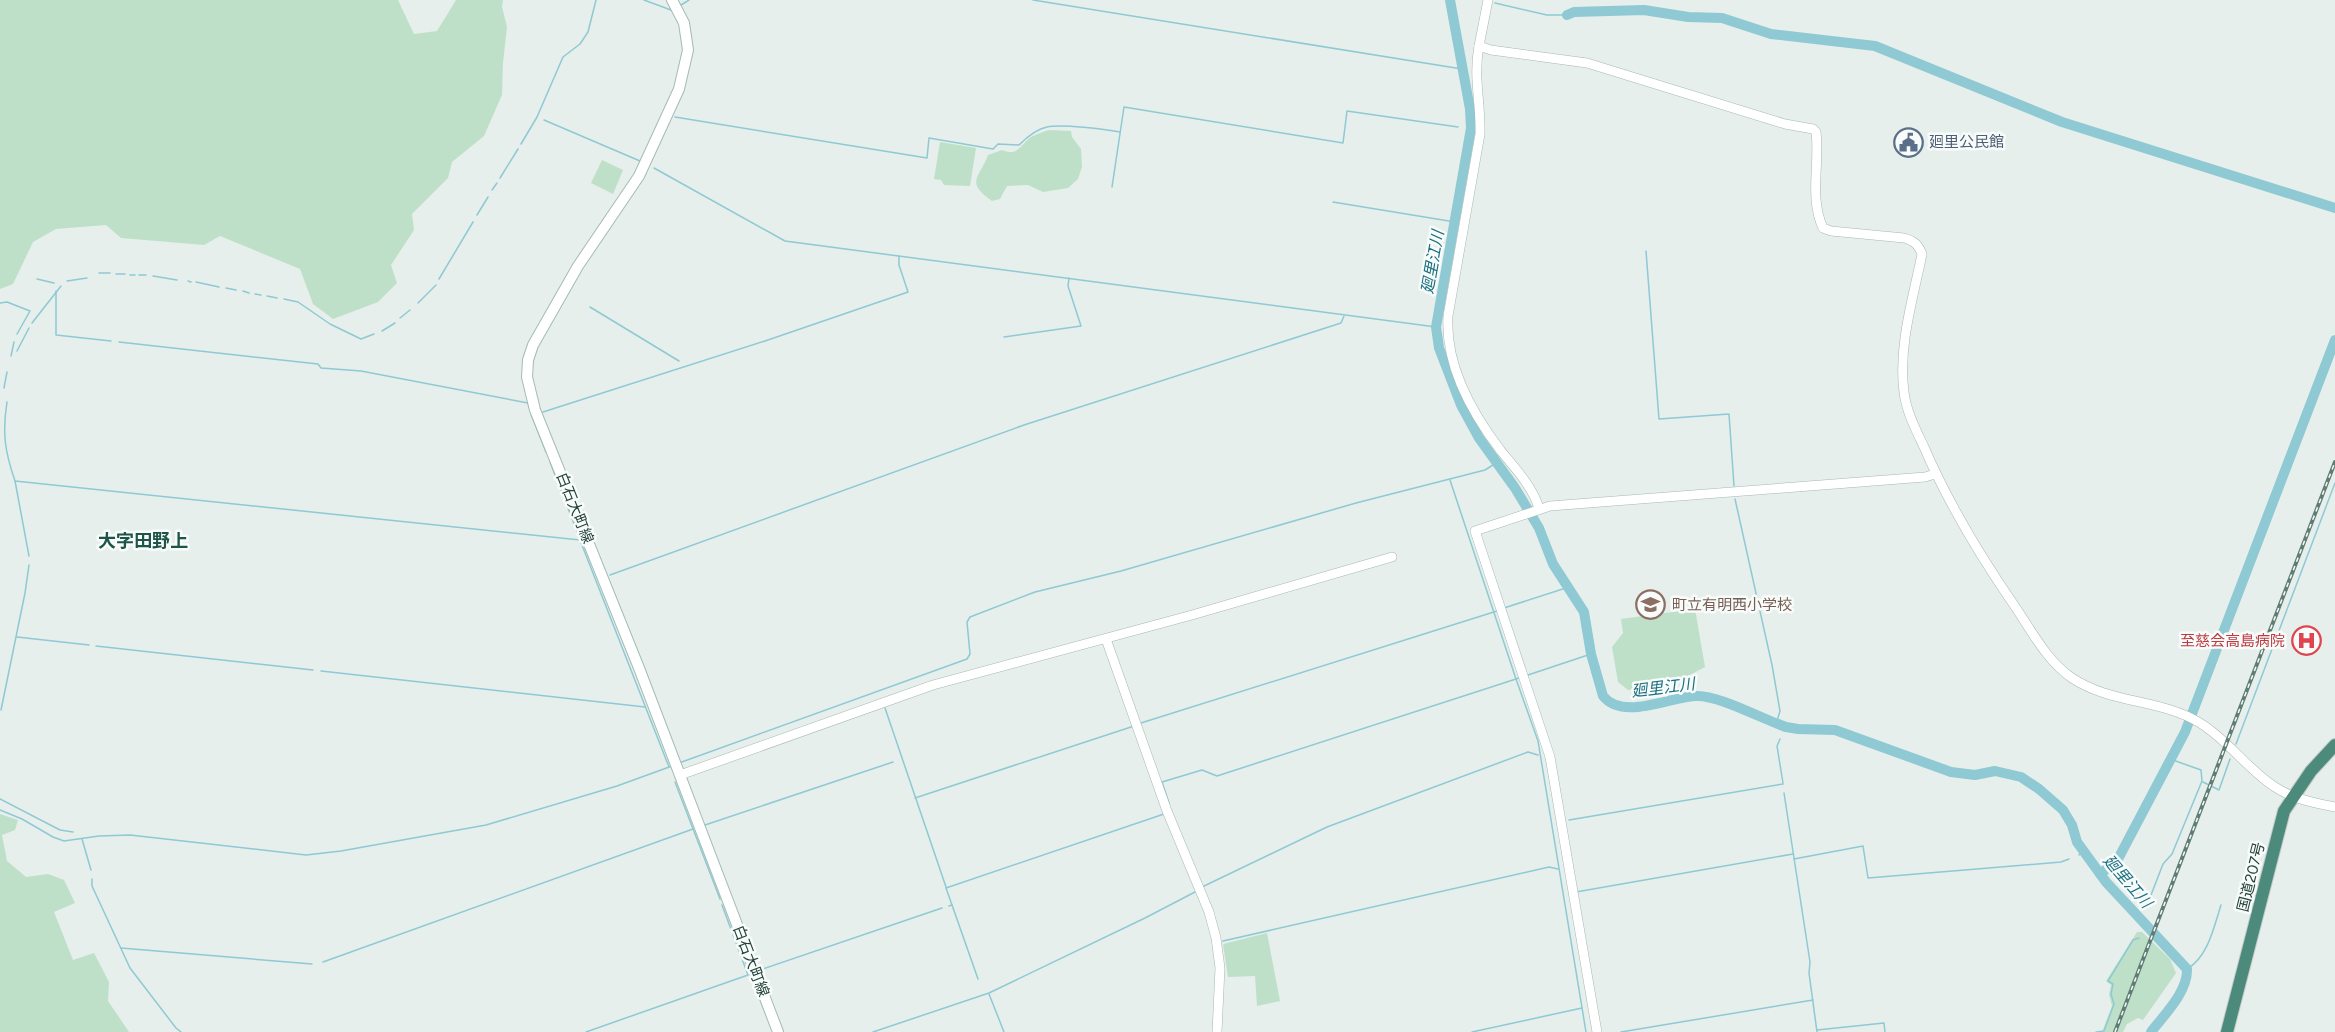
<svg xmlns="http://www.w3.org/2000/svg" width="2335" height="1032" viewBox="0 0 2335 1032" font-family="Figtree,'Noto Sans JP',sans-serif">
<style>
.green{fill:#bfe0c8}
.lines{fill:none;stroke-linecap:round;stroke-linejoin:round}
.stream{stroke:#8ec9d4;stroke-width:1.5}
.river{stroke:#8ec9d4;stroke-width:10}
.tertiary-casing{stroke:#a8b8b2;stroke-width:10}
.secondary-casing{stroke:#a4bbb3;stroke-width:12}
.trunk-casing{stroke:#c2cac8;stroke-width:14}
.tertiary{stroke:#fff;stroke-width:9}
.secondary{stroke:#fff;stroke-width:10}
.trunk{stroke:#4c8a7c;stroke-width:12}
.rail-casing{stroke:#5f7d75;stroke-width:4}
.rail{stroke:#f7fbf9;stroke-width:1.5;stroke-dasharray:4.5;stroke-linecap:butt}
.labels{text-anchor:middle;stroke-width:5;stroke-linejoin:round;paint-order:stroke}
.service-label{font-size:15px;fill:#4e5e75;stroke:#f7fbf9;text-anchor:start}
.street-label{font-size:15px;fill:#24423a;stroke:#f7fbf9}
.education-label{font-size:15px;fill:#785e54;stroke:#f7fbf9;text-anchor:start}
.health-label{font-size:15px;fill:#be3a42;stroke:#f7fbf9;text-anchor:end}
.water-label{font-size:16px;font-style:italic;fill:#1c6f80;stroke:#f7fbf9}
.quarter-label{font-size:18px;font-weight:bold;fill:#1f5548;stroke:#f7fbf9}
</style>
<rect width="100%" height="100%" fill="#e6efeb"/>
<g class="green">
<polygon points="0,0 398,0 414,34 437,31 456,0 503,0 502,7 507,27 503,63 502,95 484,136 452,162 448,178 412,214 414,230 391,265 397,283 378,302 333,319 313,304 300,269 220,236 204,245 121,238 106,225 56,229 33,242 13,284 0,289"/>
<path d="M 1049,130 L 1071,131 L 1072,137 L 1081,149 L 1082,167 L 1078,179 L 1068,188 L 1043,192 L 1028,185 L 1007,186 L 1000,199 L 992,201 C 964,181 980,178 988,155 L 1002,150 C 1018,157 1020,145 1031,137 C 1036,134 1043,132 1049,130 Z"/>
<polygon points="940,142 976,148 970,186 944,185 941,180 934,179"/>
<polygon points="602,160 623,170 613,194 591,183"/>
<polygon points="1695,609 1705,667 1669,686 1628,690 1618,682 1612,647 1623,633 1621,619"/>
<polygon points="0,814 18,820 15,830 2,835 7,861 26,877 48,874 64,880 75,903 54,912 73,960 94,953 109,982 108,1001 129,1032 0,1032"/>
<polygon points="2137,932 2142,932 2170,959 2176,973 2143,1020 2138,1018 2127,1024 2123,1032 2102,1032 2112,1006 2109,995 2111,985 2106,981"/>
<polygon points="1267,933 1280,1001 1257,1006 1255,976 1228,977 1223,944"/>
</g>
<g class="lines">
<g class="stream">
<polyline points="644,0 671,10"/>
<polyline points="1033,0 1462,69"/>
<polyline points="1495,3 1547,15 1567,15"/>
<polyline points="681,5 689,0"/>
<path d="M 675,117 L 927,158 L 929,138 L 993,149 L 998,144 L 1019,145 C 1027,137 1036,129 1047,127 C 1062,124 1105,129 1120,132"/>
<polyline points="544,120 640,161"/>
<polyline points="1467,128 1471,128"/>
<polyline points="521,144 537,117 563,57 580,44 588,32 596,0"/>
<polyline points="654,168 785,241 1436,327"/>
<polyline points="500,178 518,149"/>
<polyline points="1112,187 1124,107 1343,143 1347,111 1458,127"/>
<polyline points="492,190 497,183"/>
<polyline points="1333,202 1455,222"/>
<polyline points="477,215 488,197"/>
<polyline points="1646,251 1659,419 1729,414 1734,486"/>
<polyline points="99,273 110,273"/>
<polyline points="116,274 125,274"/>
<polyline points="130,275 135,275"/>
<polyline points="139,275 146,275"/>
<polyline points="153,276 177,280"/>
<polyline points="37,279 54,283"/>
<polyline points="439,279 473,222"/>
<polyline points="67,281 87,278"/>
<polyline points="188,281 191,282"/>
<polyline points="196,282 219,287"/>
<polyline points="226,288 236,290"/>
<polyline points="56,291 56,335 111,341"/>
<polyline points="243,291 249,293"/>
<polyline points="255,294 261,295"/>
<polyline points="267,296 277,298"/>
<polyline points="284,299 298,302 330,324 361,339 374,334"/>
<polyline points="0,303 7,302 30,311 17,334"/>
<polyline points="418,303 436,285"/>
<polyline points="590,307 679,361"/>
<polyline points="400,318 410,310"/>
<polyline points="32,323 61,286"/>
<polyline points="382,331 395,323"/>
<polyline points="1004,337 1081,326 1068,286 1069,278"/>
<polyline points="119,342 318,364 321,368 361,371 528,403 529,407"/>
<polyline points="17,351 29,328"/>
<polyline points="11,356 14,342"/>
<polyline points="4,388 7,372"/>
<path d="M 7,402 C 2,433 5,452 15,481 L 580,540 L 669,767"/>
<polyline points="543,412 765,341 908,292 899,265 899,256"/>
<polyline points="531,414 546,452"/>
<polyline points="550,462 580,539"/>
<polyline points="1450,480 1516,679 1521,677"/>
<polyline points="15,481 29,556"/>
<polyline points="1735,499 1772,665 1780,711 1776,724"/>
<polyline points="610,575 1024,425 1341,323 1344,316"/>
<polyline points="1504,608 1569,587"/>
<polyline points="17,637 89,645"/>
<polyline points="96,646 313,670"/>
<polyline points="321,671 645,707"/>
<polyline points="1528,675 1591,654"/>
<polyline points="885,708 946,887"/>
<polyline points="1,710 25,593 29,565"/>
<polyline points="1141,723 1497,611"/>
<polyline points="1784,731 1786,727"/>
<polyline points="1780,739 1777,746 1783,783"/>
<polyline points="2236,744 2335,483"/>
<polyline points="679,763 967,659 970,654 967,622 970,617 1035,592 1121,571 1356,503 1485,470 1496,463"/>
<polyline points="675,782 720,899"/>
<polyline points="2203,782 2219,790 2230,759"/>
<polyline points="1784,793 1810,962 1809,973 1817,1032"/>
<polyline points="915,798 1134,726"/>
<polyline points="0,799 60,830 73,832"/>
<polyline points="1169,803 1162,782 1202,770 1217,776 1516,679 1538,741 1586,1032"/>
<polyline points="0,810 22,819 53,837 64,841 99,836 130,835 306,855 341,851 486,825 617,786 672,766"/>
<polyline points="1569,820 1783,784"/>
<polyline points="705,825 893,762"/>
<polyline points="82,839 91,870"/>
<polyline points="2079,855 2083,851"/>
<polyline points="1794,859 1863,846 1868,878 2061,862 2069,859"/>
<polyline points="92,879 92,886 130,968 176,1028 181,1032"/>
<polyline points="1202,887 1327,827 1528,752 1538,755"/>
<polyline points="1576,892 1793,854"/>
<polyline points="952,905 978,979"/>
<polyline points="949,906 952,905 946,888 1164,814"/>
<polyline points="2146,908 2163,864 2172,854 2202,781 2201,770 2170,759"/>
<polyline points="1223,941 1549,867 1558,869"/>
<polyline points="121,948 312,964"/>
<polyline points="323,962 693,829"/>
<path d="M 2187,969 C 2208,957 2214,927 2221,905"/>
<polyline points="760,970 942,908"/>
<polyline points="989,994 1004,1032"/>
<polyline points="1817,1030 1884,1023 1885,1032"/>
<polyline points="586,1032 748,975 722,905"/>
<polyline points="873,1032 989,993 1145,918 1195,892"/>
<polyline points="1472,1032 1582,1008"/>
<polyline points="1621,1032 1813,1000"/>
<polyline points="2096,1032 2104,1031 2114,1004 2111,994 2113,984 2108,981 2133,940 2139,938"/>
</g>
<g class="river">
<path d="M 1450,0 L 1470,109 L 1471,128 L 1436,327 L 1439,348 L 1461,405 L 1479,438 L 1515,488 L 1539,528 L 1553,564 L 1584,612 L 1591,654 L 1603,696 C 1623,721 1669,697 1695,696 C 1717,694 1762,719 1786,727 L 1798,729 L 1835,730 L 1951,772 L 1975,775 L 1995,771 L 2021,777 L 2039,789 L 2063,810 L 2072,825 L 2077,842 L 2106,882 L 2187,969 C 2188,992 2164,1015 2151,1032"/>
<polyline points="1567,15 1574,12 1644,10 1688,17 1722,18 1771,34 1875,46 2062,122 2335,208"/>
<polyline points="2100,874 2117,861 2185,732 2335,340"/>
</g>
<defs>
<g id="tertiary">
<path d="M 1488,0 L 1479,46 L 1491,50 L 1587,63 L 1785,124 L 1813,129 L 1816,132 C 1820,164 1809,198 1823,228 L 1831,231 L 1904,238 C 1914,241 1918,244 1922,254 C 1913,299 1898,346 1904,392 C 1906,411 1916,430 1924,447 C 1949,505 1980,556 2016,608 C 2032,632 2048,662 2072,678 C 2111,704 2161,699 2200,723 C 2228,740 2247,769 2275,787 C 2293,799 2315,803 2335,807"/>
<path d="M 1479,46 C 1473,77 1481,103 1480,134 L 1448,316 C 1445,364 1472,413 1501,451 C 1515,468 1532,486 1539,508"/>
<polyline points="1106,639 1167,811 1209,912 1216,938 1220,968 1217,1032"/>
<polyline points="680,775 933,685 1192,615 1392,557"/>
<polyline points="1597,1032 1550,757 1475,531 1550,506 1925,477 1935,474"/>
</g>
<polyline id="secondary" points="672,0 684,23 688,50 679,89 639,176 578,266 533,345 528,360 527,377 535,410 639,668 778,1032"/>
<polyline id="trunk" points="2227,1032 2284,811 2311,771 2335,745"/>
</defs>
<use href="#tertiary" class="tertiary-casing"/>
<use href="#secondary" class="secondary-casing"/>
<use href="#trunk" class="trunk-casing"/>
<use href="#tertiary" class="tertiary"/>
<use href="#secondary" class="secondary"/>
<use href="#trunk" class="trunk"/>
<defs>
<polyline id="rail" points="2115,1032 2335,462"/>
</defs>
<use href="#rail" class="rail-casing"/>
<use href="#rail" class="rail"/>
</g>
<defs>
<symbol id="civic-ring" viewBox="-11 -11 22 22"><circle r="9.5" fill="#f7fbf9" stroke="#5c6f8a" stroke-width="1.5"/><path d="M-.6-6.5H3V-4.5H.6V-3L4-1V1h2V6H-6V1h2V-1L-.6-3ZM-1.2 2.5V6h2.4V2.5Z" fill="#5c6f8a"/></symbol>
<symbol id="school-ring" viewBox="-11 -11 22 22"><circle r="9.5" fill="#f7fbf9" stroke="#8d6e63" stroke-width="1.5"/><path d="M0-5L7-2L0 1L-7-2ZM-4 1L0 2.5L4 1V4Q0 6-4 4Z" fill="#8d6e63"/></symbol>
<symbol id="hospital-ring" viewBox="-11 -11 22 22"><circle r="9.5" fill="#f7fbf9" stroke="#e0444e" stroke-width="1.5"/><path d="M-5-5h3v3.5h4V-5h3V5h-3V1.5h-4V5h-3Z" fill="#e0444e"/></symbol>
</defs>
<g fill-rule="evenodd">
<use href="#civic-ring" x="1892" y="126" width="33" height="33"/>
<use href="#school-ring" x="1634" y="588" width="33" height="33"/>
<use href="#hospital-ring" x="2290" y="624" width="33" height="33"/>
</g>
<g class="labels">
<g class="service-label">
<text x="1929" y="147">廻里公民館</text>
</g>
<g class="street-label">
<text transform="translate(575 508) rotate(68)" y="5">白石大町線</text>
<text transform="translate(2251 877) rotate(-76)" y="5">国道207号</text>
<text transform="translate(751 961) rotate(69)" y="5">白石大町線</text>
</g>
<g class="education-label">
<text x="1672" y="610">町立有明西小学校</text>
</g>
<g class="health-label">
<text x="2285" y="646">至慈会高島病院</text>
</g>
<g class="water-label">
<text transform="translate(1432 262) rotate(-80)" y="6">廻里江川</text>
<text transform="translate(1663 687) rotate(-7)" y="6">廻里江川</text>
<text transform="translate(2128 881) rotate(49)" y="6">廻里江川</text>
</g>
<g class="quarter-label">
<text x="143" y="547">大字田野上</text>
</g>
</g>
</svg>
